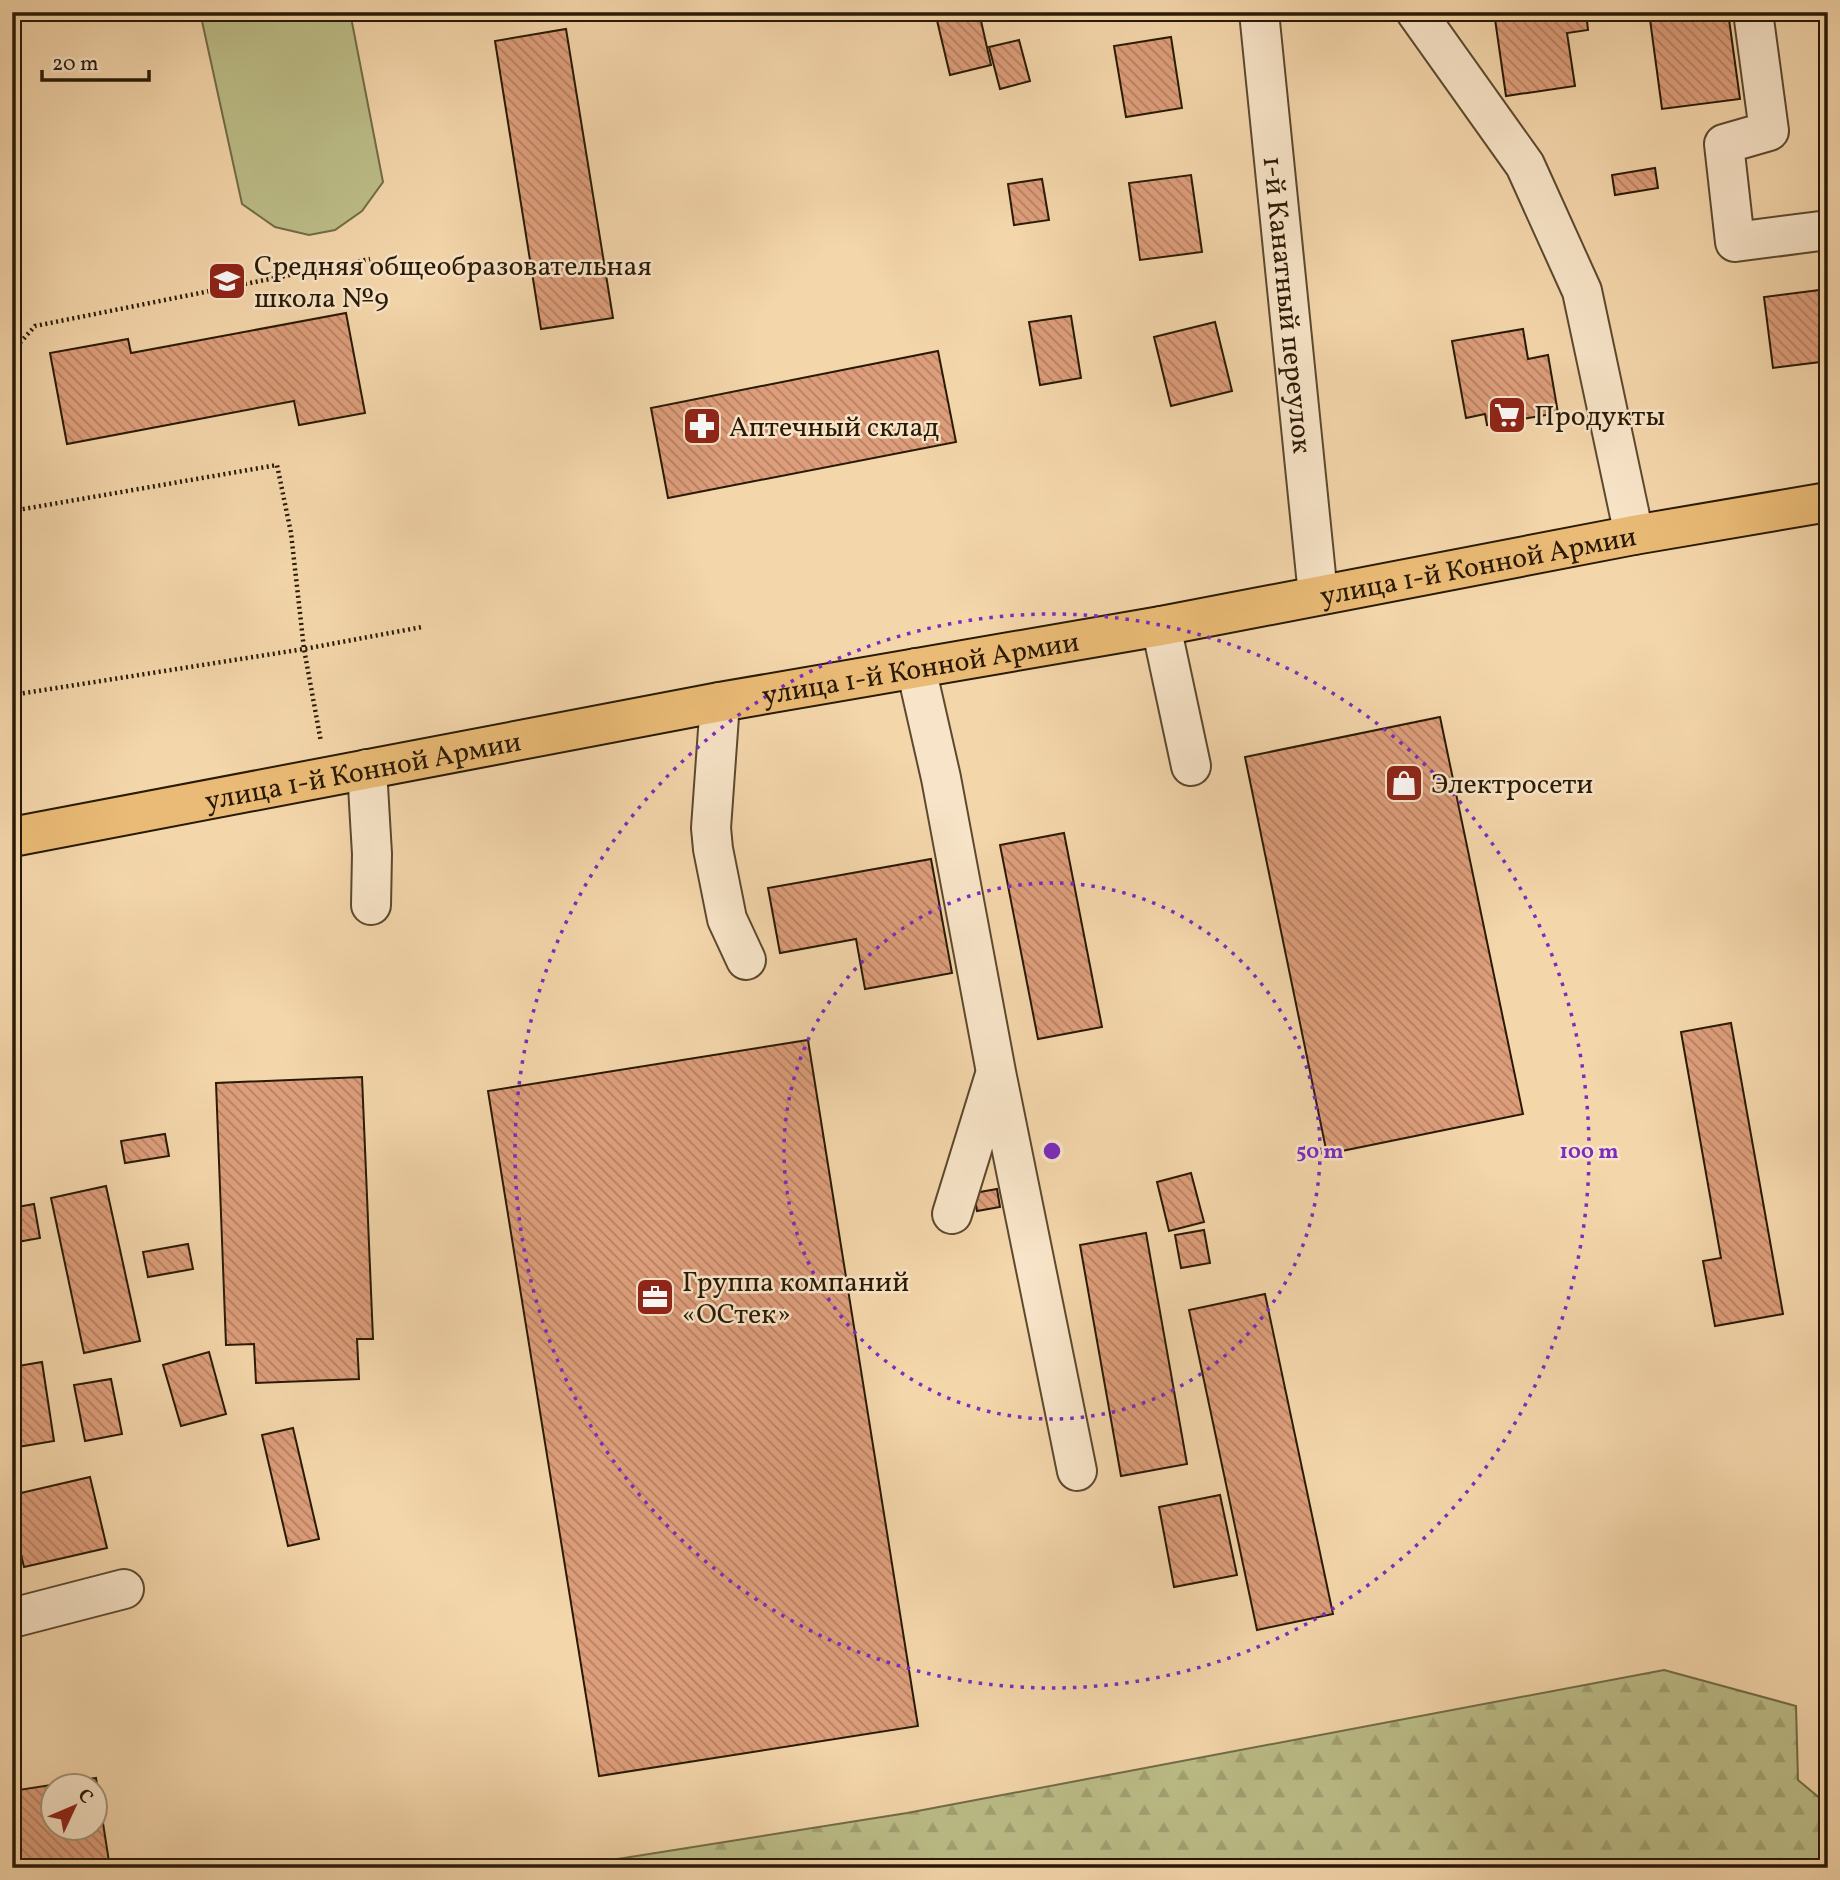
<svg xmlns="http://www.w3.org/2000/svg" width="1840" height="1880" viewBox="0 0 1840 1880" font-family="Vollkorn,serif">
<style>
.green{fill:#bcbd88;stroke:#726c46;stroke-width:2}
.forest{fill:url(#forest-firs);stroke:#726c46;stroke-width:2}
.building{fill:url(#building-back-hatch);stroke:#291a05;stroke-width:2;fill-rule:evenodd}
.lines{fill:none;stroke-linecap:round;stroke-linejoin:round}
.minor-casing{stroke:#5c492e;stroke-width:42}
.major-casing{stroke:#291a05;stroke-width:42}
.path{stroke:#291a05;stroke-width:4.5;stroke-dasharray:2 3.5;stroke-linecap:butt}
.minor{stroke:#f8e4c8;stroke-width:38}
.major{stroke:#eabb76;stroke-width:38}
.ring{fill:none;stroke:#7b2cbf;stroke-width:3.5;stroke-dasharray:3.5 7}
.labels{text-anchor:middle;stroke-width:5;stroke-linejoin:round;paint-order:stroke}
.poi-label{font-size:28px;fill:#291a05;stroke:#f8e4c8;text-anchor:start}
.street-label{font-size:28px;fill:#291a05;stroke:#f8e4c8}
.centre{fill:#7b2cbf;stroke:#f8e4c8;stroke-width:3.5}
.ring-label{font-size:21px;text-anchor:middle;font-weight:bold;fill:#7b2cbf;stroke:#f8e4c8;stroke-width:5;stroke-linejoin:round;paint-order:stroke}
</style>
<defs>
<pattern id="forest-firs" width="22" height="20" patternUnits="userSpaceOnUse" patternTransform="scale(1.75)"><rect width="22" height="20" fill="#bcbd88"/><path d="M5 1l3.5 6h-7zM16 11l3.5 6h-7z" fill="#a2a274"/></pattern>
<pattern id="building-back-hatch" width="6" height="6" patternUnits="userSpaceOnUse" patternTransform="scale(1.75)"><rect width="6" height="6" fill="#de9e7b"/><path d="M-1 5l2 2M0 0l6 6M5-1l2 2" fill="none" stroke="#b48063"/></pattern>
</defs>
<rect width="100%" height="100%" fill="#f4d6ab"/>
<filter id="stains"><feTurbulence type="fractalNoise" baseFrequency=".00286" numOctaves="4"/><feColorMatrix values="0 0 0 0 .2 0 0 0 0 .09 0 0 0 0 .02 0 0 0 .5 -.17"/></filter>
<radialGradient id="worn" r=".72"><stop offset=".6" stop-color="#630" stop-opacity="0"/><stop offset="1" stop-color="#630" stop-opacity=".3"/></radialGradient>
<polygon class="green" points="200,12 350,12 383,182 362,211 335,230 309,235 275,227 242,204"/>
<polygon class="forest" points="1664,1670 1796,1706 1798,1780 1828,1805 1828,1868 561,1868 907,1813"/>
<g class="building">
<polygon points="935,12 979,12 991,65 950,75"/>
<polygon points="1494,12 1586,12 1588,30 1567,33 1575,86 1506,96"/>
<polygon points="1649,12 1728,12 1740,99 1662,109"/>
<polygon points="566,29 613,318 541,329 495,41"/>
<polygon points="1171,37 1182,108 1126,117 1114,46"/>
<polygon points="1019,40 1030,81 1000,89 989,47"/>
<polygon points="1655,168 1658,188 1615,195 1612,175"/>
<polygon points="1191,175 1202,252 1140,260 1129,183"/>
<polygon points="1042,179 1049,220 1014,225 1008,184"/>
<polygon points="1828,289 1828,361 1773,368 1764,297"/>
<polygon points="346,313 365,413 299,425 294,401 67,444 50,353 128,339 131,353"/>
<polygon points="1071,316 1081,378 1040,385 1029,322"/>
<polygon points="1215,322 1232,391 1171,406 1154,337"/>
<polygon points="1523,329 1528,359 1548,355 1558,413 1487,425 1485,414 1466,418 1452,341"/>
<polygon points="938,351 956,442 668,498 651,408"/>
<polygon points="1440,717 1523,1114 1327,1154 1245,757"/>
<polygon points="1064,833 1102,1027 1038,1039 1000,845"/>
<polygon points="931,859 952,973 865,989 856,939 780,953 768,888"/>
<polygon points="1731,1023 1783,1314 1715,1326 1703,1261 1721,1258 1681,1032"/>
<polygon points="808,1040 918,1726 599,1776 488,1091"/>
<polygon points="362,1077 373,1339 357,1339 359,1379 256,1383 254,1344 226,1345 216,1083"/>
<polygon points="165,1134 169,1156 125,1163 121,1141"/>
<polygon points="1191,1173 1204,1222 1169,1231 1157,1182"/>
<polygon points="106,1186 140,1341 84,1353 51,1198"/>
<polygon points="997,1189 1000,1207 977,1211 974,1193"/>
<polygon points="34,1204 40,1238 12,1243 12,1208"/>
<polygon points="1204,1230 1210,1263 1181,1268 1175,1235"/>
<polygon points="1146,1233 1187,1464 1121,1476 1080,1245"/>
<polygon points="188,1244 193,1269 148,1277 143,1252"/>
<polygon points="1265,1294 1333,1614 1257,1630 1189,1310"/>
<polygon points="209,1352 226,1414 181,1426 163,1365"/>
<polygon points="42,1362 54,1441 12,1448 12,1367"/>
<polygon points="111,1379 122,1434 85,1441 74,1385"/>
<polygon points="293,1428 319,1539 288,1546 262,1435"/>
<polygon points="90,1477 107,1548 24,1567 12,1517 12,1495"/>
<polygon points="1220,1495 1237,1575 1174,1587 1159,1507"/>
<path d="M 96,1778 L 110,1868 L 12,1868 L 12,1791 ZM 52,1786 L 94,1786 L 94,1828 L 52,1828 Z"/>
</g>
<g class="lines">
<defs>
<g id="minor">
<path id="s1" d="M 1259,12 L 1318,595"/>
<polyline points="1416,12 1525,165 1582,291 1634,535"/>
<polyline points="1753,12 1769,131 1724,144 1735,242 1828,230"/>
<polyline points="1161,626 1191,766"/>
<polyline points="916,668 941,778 996,1072 1077,1471"/>
<polyline points="720,702 711,828 713,849 727,919 746,960"/>
<polyline points="367,769 372,854 371,905"/>
<polyline points="952,1214 994,1078"/>
<polyline points="12,1618 124,1589"/>
</g>
<g id="major">
<path id="s2" d="M 12,837 L 720,702 L 1161,626 L 1634,535 L 1828,502"/>
</g>
</defs>
<use href="#minor" class="minor-casing"/>
<use href="#major" class="major-casing"/>
<g class="path">
<polyline points="12,357 17,346 35,326 370,259"/>
<polyline points="12,481 18,509"/>
<polyline points="12,511 277,465 291,533 304,649 321,742"/>
<polyline points="12,695 304,649 422,627"/>
</g>
<use href="#minor" class="minor"/>
<use href="#major" class="major"/>
</g>
<g class="ring">
<circle cx="1052" cy="1151" r="268"/>
<circle cx="1052" cy="1151" r="537"/>
</g>
<defs>
<symbol id="school-square" viewBox="-11 -11 22 22"><rect x="-9" y="-9" width="18" height="18" rx="4" fill="#8f2418" stroke="#f8e4c8"/><path d="M0-5L7-2L0 1L-7-2ZM-4 1L0 2.5L4 1V4Q0 6-4 4Z" fill="#fff"/></symbol>
<symbol id="supermarket-square" viewBox="-11 -11 22 22"><rect x="-9" y="-9" width="18" height="18" rx="4" fill="#8f2418" stroke="#f8e4c8"/><path d="M-6-5.5h2.5l.6 2H6L4.5 2H-2.5L-4.4-4H-6ZM-1.5 3.2a1.3 1.3 0 1 0 .1 0ZM3 3.2a1.3 1.3 0 1 0 .1 0Z" fill="#fff"/></symbol>
<symbol id="pharmacy-square" viewBox="-11 -11 22 22"><rect x="-9" y="-9" width="18" height="18" rx="4" fill="#8f2418" stroke="#f8e4c8"/><path d="M-2-6h4v4h4v4h-4v4h-4v-4h-4v-4h4Z" fill="#fff"/></symbol>
<symbol id="shop-square" viewBox="-11 -11 22 22"><rect x="-9" y="-9" width="18" height="18" rx="4" fill="#8f2418" stroke="#f8e4c8"/><path d="M-5-2.5h2.3a2.7 3.5 0 0 1 5.4 0H5L5.5 6h-11ZM-1.5-2.5h3a1.5 2.3 0 0 0-3 0Z" fill="#fff"/></symbol>
<symbol id="office-square" viewBox="-11 -11 22 22"><rect x="-9" y="-9" width="18" height="18" rx="4" fill="#8f2418" stroke="#f8e4c8"/><path d="M-6-3h4V-5.5h4V-3h4V5H-6ZM-1-4.5V-3h2v-1.5ZM-6 0V1H6V0Z" fill="#fff"/></symbol>
</defs>
<g fill-rule="evenodd">
<use href="#school-square" x="205" y="259" width="44" height="44"/>
<use href="#supermarket-square" x="1485" y="393" width="44" height="44"/>
<use href="#pharmacy-square" x="680" y="404" width="44" height="44"/>
<use href="#shop-square" x="1382" y="761" width="44" height="44"/>
<use href="#office-square" x="633" y="1275" width="44" height="44"/>
</g>
<g class="labels">
<g class="poi-label">
<text x="254" y="275">Средняя общеобразовательная<tspan x="254" dy="32">школа №9</tspan></text>
<text x="1534" y="425">Продукты</text>
<text x="729" y="436">Аптечный склад</text>
<text x="1431" y="793">Электросети</text>
<text x="682" y="1291">Группа компаний<tspan x="682" dy="32">«ОСтек»</tspan></text>
</g>
<g class="street-label">
<text dy="10" stroke="none"><textPath href="#s1" startOffset="294">1-й Канатный переулок</textPath></text>
<text dy="10" stroke="none"><textPath href="#s2" startOffset="1491">улица 1-й Конной Армии</textPath></text>
<text dy="10" stroke="none"><textPath href="#s2" startOffset="924">улица 1-й Конной Армии</textPath></text>
<text dy="10" stroke="none"><textPath href="#s2" startOffset="357">улица 1-й Конной Армии</textPath></text>
</g>
</g>
<circle cx="1052" cy="1151" r="10" class="centre"/>
<g class="ring-label">
<text x="1320" y="1158">50 m</text>
<text x="1589" y="1158">100 m</text>
</g>
<rect width="1840" height="1880" fill="none" stroke="#f4d6ab" stroke-width="42"/>
<rect x="14" y="14" width="1812" height="1852" fill="none" stroke="#291a05" stroke-width="3.5"/>
<rect x="21" y="21" width="1798" height="1838" fill="none" stroke="#291a05" stroke-width="2"/>
<g transform="translate(74 1807) rotate(46)"><circle r="33" fill="#f8e4c8" stroke="#a5937a" stroke-width="2"/>
<path d="M0-5L12 26L0 18L-12 26Z" fill="#8f2418"/>
<text y="-10" font-size="19" font-weight="bold" text-anchor="middle" fill="#291a05">С</text>
</g>
<path d="M42 70v10h107v-10" fill="none" stroke="#291a05" stroke-width="3.5"/>
<text x="52" y="70" font-size="21" fill="#291a05" stroke="#f8e4c8" stroke-width="5" paint-order="stroke">20 m</text>
<rect width="100%" height="100%" filter="url(#stains)"/>
<rect width="100%" height="100%" fill="url(#worn)"/>
</svg>
